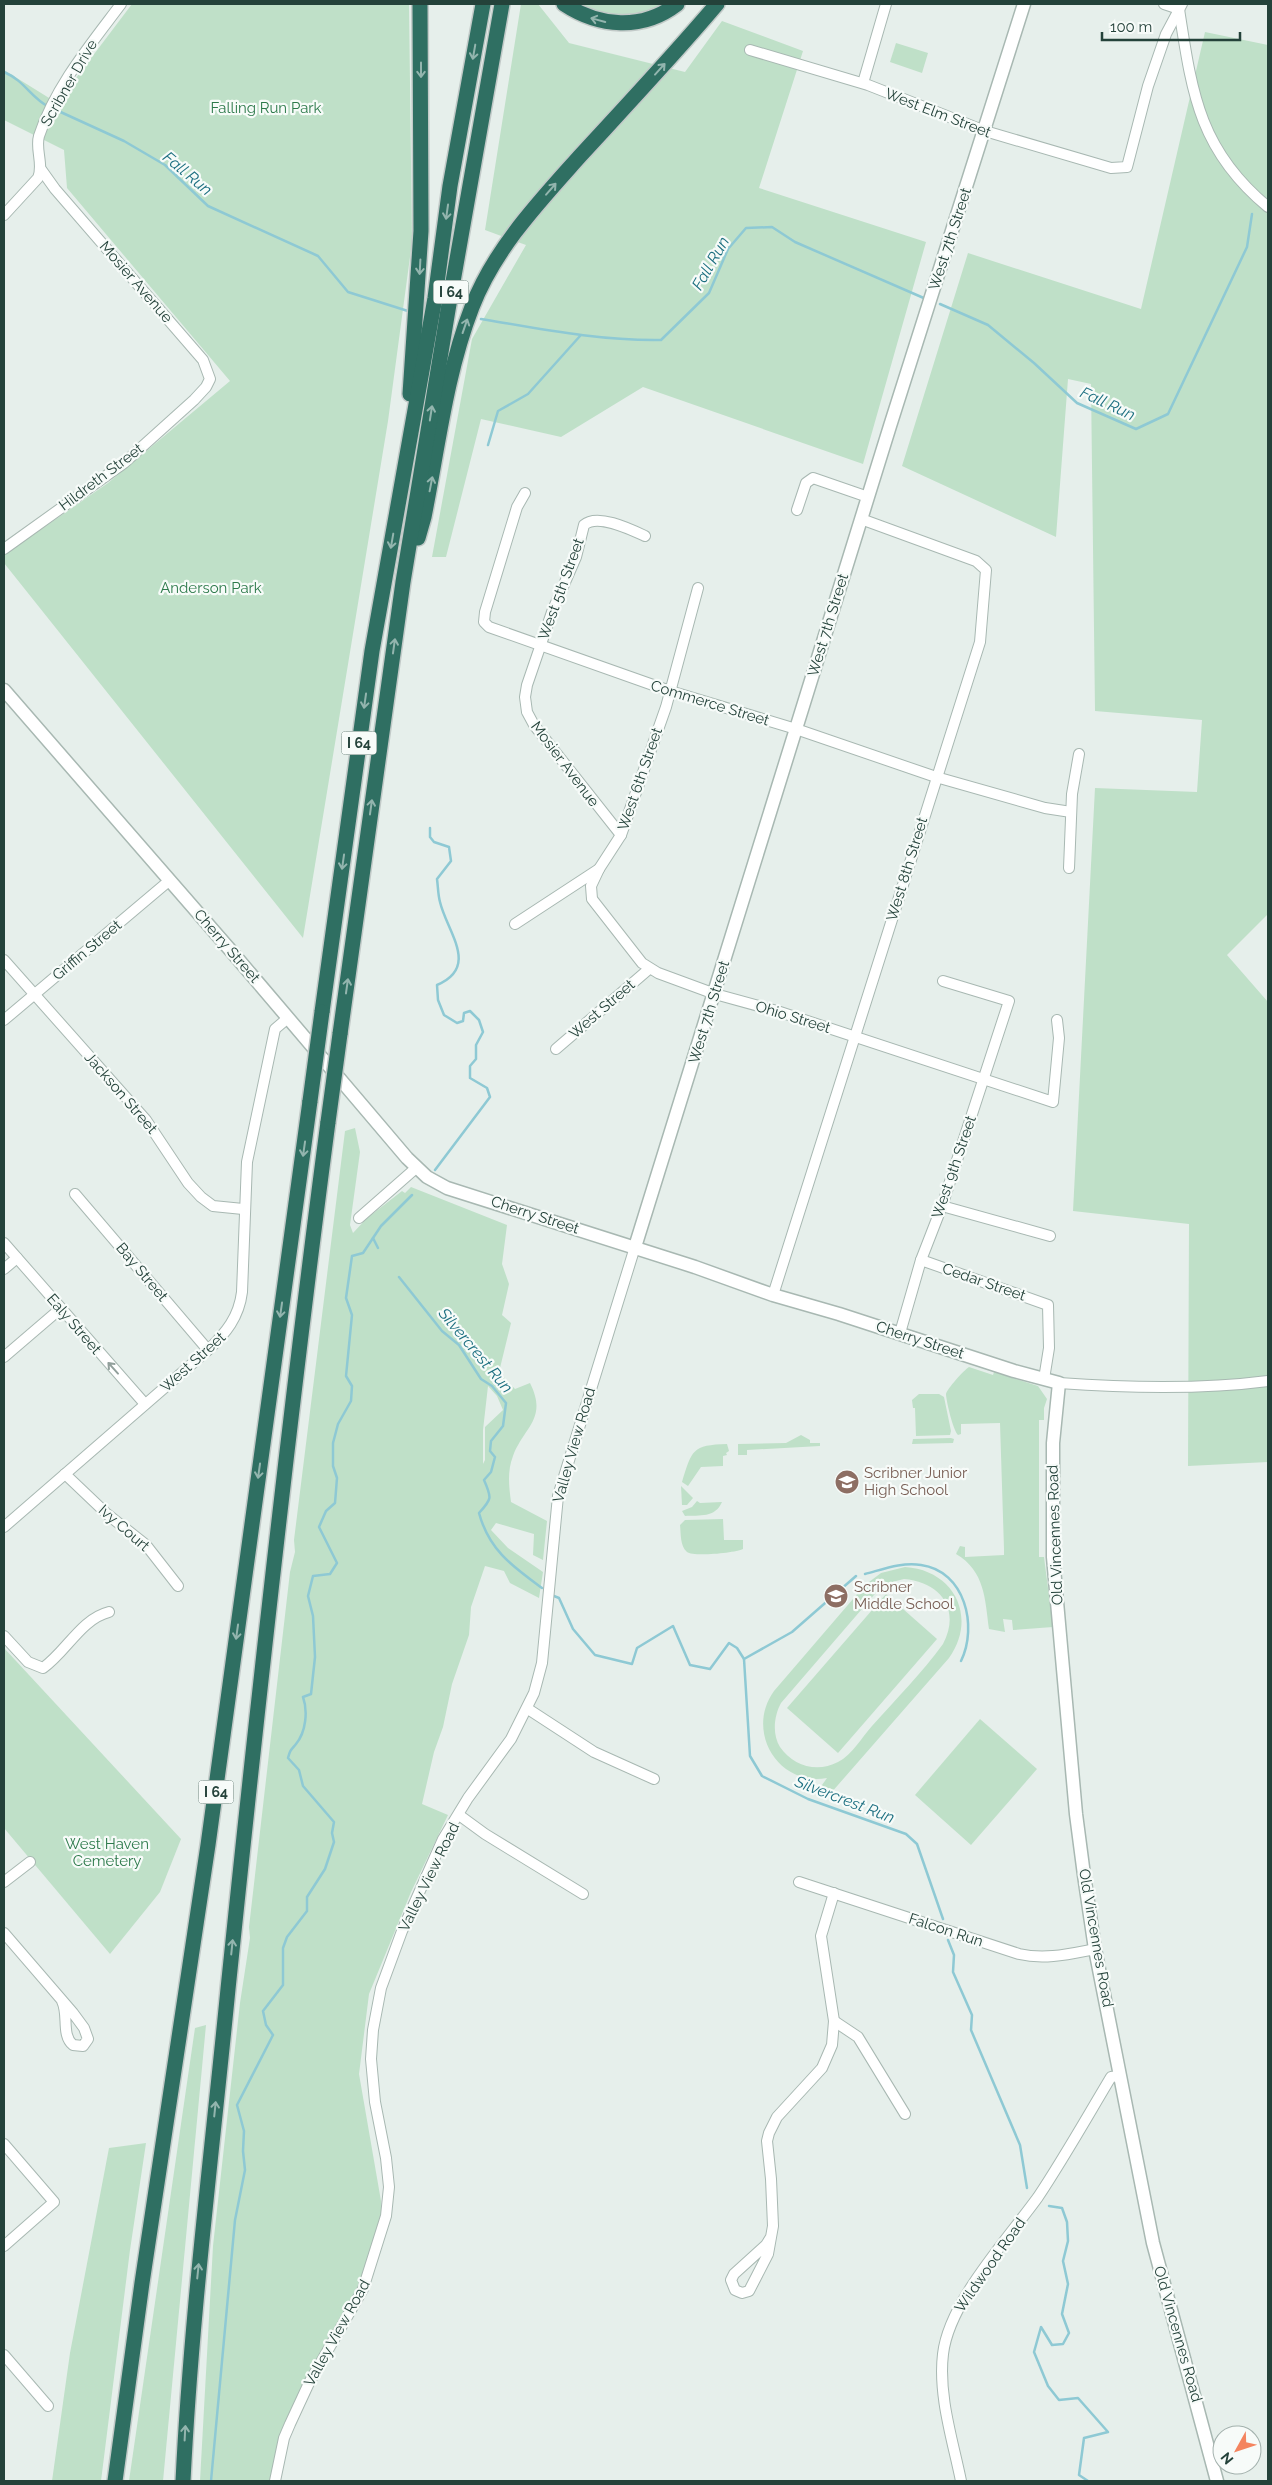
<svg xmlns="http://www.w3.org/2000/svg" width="1272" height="2485" viewBox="0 0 1272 2485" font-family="Raleway,sans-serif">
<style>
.green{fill:#bfe0c8;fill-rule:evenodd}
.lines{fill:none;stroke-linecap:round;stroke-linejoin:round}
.stream{stroke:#8ec9d4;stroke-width:2.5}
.minor-casing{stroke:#a8b8b2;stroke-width:12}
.tertiary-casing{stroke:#a8b8b2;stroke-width:15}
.motorway-casing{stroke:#c2cac8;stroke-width:18}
.minor{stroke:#fff;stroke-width:10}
.tertiary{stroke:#fff;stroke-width:12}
.motorway{stroke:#2f6f62;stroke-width:15}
.motorway-bridge-casing{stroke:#c2cac8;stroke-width:18;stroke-linecap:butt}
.motorway-bridge{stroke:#2f6f62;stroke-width:15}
.oneway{stroke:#93b5ae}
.oneway2{stroke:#92a09c}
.labels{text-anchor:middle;stroke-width:4.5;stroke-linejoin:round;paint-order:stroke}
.shield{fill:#f7fbf9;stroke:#637a73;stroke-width:1}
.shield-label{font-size:14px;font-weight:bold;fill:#24423a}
.street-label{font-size:15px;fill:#24423a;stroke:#f7fbf9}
.park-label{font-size:15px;fill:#2d7a4b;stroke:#f7fbf9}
.education-label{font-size:15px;fill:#785e54;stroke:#f7fbf9;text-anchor:start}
.water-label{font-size:16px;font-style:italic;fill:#1c6f80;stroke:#f7fbf9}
</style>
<rect width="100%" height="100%" fill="#e6efeb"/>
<g class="green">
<polygon points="132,4 409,4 412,242 388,421 303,938 4,563 4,555 108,483 230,381 67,188 64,150 4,120 4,70 62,106 73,82"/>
<polygon points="521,4 538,4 569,43 685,72 722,21 803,51 759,188 926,242 863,464 643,387 561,437 481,419 446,557 432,557 472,339 526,245 485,230"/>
<path d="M 574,4 L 666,4 C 627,23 613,18 574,4 Z"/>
<polygon points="1205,32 1268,45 1268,914 1227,955 1268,1002 1268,1462 1188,1466 1189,1224 1073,1211 1095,788 1197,792 1202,720 1095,711 1091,384 1068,379 1056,537 902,466 968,253 1141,309"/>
<polygon points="896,43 928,53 922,73 890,62"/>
<path d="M 355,1128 L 360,1152 L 350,1225 L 353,1233 L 366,1219 L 402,1191 L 405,1193 L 411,1187 L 507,1225 L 502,1264 L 509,1284 L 502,1315 L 511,1323 L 499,1372 L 515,1389 L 530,1383 C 548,1419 524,1427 513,1456 C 507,1471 509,1487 511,1502 L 547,1521 L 543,1560 L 533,1555 L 534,1534 L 496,1523 L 491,1530 L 508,1548 L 543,1572 L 539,1598 L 510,1583 L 504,1571 L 485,1566 L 471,1607 L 469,1635 L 452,1684 L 443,1727 L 434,1752 L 422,1804 L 448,1815 L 411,1892 L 369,1994 L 359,2074 L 381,2201 L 381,2223 L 360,2287 L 325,2347 L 272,2481 L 200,2481 L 213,2246 L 240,2003 L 250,1938 L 249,1927 L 290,1572 L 295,1552 L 294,1540 L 345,1131 ZM 488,1386 L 497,1396 L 503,1410 L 485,1427 L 485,1460 L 483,1464 L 483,1430 Z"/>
<path d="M 969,1367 L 993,1375 L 994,1372 L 1038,1386 L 1047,1399 L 1044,1408 L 1044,1420 L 1039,1420 L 1039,1557 L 1044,1557 L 1053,1627 L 1013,1630 L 1012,1620 L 1003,1619 L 1005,1632 L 989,1629 C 985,1599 985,1571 956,1554 L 960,1546 L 965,1547 L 965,1557 L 1004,1555 L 1004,1549 L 1000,1423 L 961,1424 L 961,1434 L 958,1435 C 953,1430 946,1400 946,1394 C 947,1389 964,1370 969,1367 Z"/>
<polygon points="919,1394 939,1394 944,1397 951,1431 950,1435 916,1436 915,1408 913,1408 912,1400"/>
<polygon points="801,1435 810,1440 810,1443 820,1443 820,1446 747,1450 747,1455 738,1455 738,1444 786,1443"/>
<polygon points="951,1438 954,1439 953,1443 912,1444 913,1439"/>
<path d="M 727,1444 L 729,1451 L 726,1453 L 727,1455 L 723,1456 L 723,1466 L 701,1467 L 688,1486 L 682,1482 C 692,1450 692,1445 727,1444 Z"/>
<polygon points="681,1486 693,1498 687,1505 682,1505"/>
<path d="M 697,1501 L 700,1503 L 722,1502 C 715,1518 700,1515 685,1516 L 682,1511 L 692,1507 Z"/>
<path d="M 723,1519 L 724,1540 L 743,1540 L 743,1549 C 735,1553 693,1557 687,1552 C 680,1546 681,1534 680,1525 L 685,1520 Z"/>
<path d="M 905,1567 C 954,1570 978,1617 949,1658 L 831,1793 L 822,1785 L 827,1778 C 778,1787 745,1731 774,1691 L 865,1585 L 881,1573 ZM 904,1579 C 941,1582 961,1610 943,1644 C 922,1673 896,1699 872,1726 C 862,1737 852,1755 838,1762 C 817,1773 793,1766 780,1747 C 772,1734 774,1716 781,1703 L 880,1588 L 888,1583 Z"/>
<polygon points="886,1594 937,1639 838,1753 787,1708"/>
<polygon points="4,1648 181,1839 160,1892 110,1954 4,1828"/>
<polygon points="980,1719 1037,1769 971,1845 915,1795"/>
<polygon points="206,2025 163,2481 129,2481 195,2028"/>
<polygon points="146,2143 130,2250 101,2481 52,2481 70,2353 109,2148"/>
</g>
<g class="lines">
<g class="stream">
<path d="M 4,72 C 25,81 31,98 49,107"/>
<polyline points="54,109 124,141 165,165 208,206 318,256 348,292 411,312"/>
<polyline points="940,304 988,325 1034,363 1077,403 1136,429 1168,414 1247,247 1252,214"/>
<path d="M 481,319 C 541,329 600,341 661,340 L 709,293 L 728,249 L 746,228 L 772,227 L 795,242 L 926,299"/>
<polyline points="488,445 498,411 528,394 580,336"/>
<path d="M 430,828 L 430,837 L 434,842 L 449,847 L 451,861 L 437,879 C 438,886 438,895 440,902 C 447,932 480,967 437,985 L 438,1000 L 444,1015 L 457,1023 L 463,1021 L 464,1013 L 470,1011 L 479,1020 L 483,1032 L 476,1045 L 476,1059 L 470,1066 L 470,1078 L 487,1088 L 490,1097 L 435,1170"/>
<polyline points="373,1238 378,1248"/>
<path d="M 399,1277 L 442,1331 L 459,1345 L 481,1379 L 492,1386 L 506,1403 L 503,1426 L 491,1441 L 490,1451 L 495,1457 L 491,1472 L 484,1480 C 492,1498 492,1499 479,1513 C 489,1550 512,1566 542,1588"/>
<path d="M 865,1574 C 884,1569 902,1562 921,1565 C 965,1571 978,1626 961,1661"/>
<polyline points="554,1596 559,1598 573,1629 595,1655 632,1664 637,1648 673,1626 690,1665 710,1669 729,1643 737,1648 744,1659 750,1756 762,1776 808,1799 906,1834 917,1844 943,1919"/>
<polyline points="744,1659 792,1632 856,1576"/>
<polyline points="948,1940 954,1955 953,1972 972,2015 971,2030 1020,2145 1027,2188"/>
<polyline points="1049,2206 1062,2208 1067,2222 1068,2241 1063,2261 1068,2284 1062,2314 1069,2333 1063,2344 1052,2345 1041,2327 1034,2352 1048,2386 1059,2400 1078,2398 1108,2432 1084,2438 1079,2475 1088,2481"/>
<path d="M 211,2481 L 235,2220 L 245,2170 L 243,2151 L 244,2131 L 237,2105 L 273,2035 L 266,2025 L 263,2011 L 283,1985 L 283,1948 L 287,1937 L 307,1911 L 307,1897 L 325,1869 L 334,1842 L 332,1833 L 334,1822 L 303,1786 L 299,1770 L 288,1758 C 290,1750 291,1750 296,1744 C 306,1732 308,1711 303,1697 L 311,1694 L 315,1657 L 313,1616 L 308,1596 L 313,1576 L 330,1574 L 337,1563 L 319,1527 L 326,1511 L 335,1503 L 337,1478 L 333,1466 L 333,1443 L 338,1424 L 351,1401 L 352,1386 L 346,1376 L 352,1315 L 346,1298 L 352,1256 L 363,1253 L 381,1226 L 412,1195"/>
</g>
<defs>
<g id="minor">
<path d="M 1164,4 L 1179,9 C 1192,93 1199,150 1268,207"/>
<polyline points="750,50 868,85 985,131 1111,168 1127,167 1148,86 1166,34 1182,4"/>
<polyline points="863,83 886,4"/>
<path d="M 4,215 L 38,178 C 44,165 35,149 39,136 C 55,87 91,44 121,4"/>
<polyline points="525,493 517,507 485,612 484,622 489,627 670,691 796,729 936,777 1045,808 1071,812"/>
<polyline points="797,510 806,483 813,478 868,497"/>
<polyline points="4,549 124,463 194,400 206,387 210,379 203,360 55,189 40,168"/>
<path d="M 621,835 L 534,725 L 527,712 L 525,697 L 527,685 L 552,612 L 576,557 L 584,525 C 597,513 630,529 645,536"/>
<polyline points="1069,868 1072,794 1079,754"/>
<polyline points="599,869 591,886 592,899 642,963 658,973 715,994 777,1011 1053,1102 1059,1038 1057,1020"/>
<polyline points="515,924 599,869 621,835 666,707 698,588"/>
<polyline points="4,960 146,1120 188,1183 201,1197 213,1206 243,1209"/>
<polyline points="4,1020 170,880"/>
<polyline points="556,1049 649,969"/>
<polyline points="75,1194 208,1350"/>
<polyline points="942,1206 1050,1236"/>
<polyline points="359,1218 416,1168"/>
<polyline points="4,1243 145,1404"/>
<polyline points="921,1260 1048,1305 1049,1348 1044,1379"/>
<polyline points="4,1269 17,1258"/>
<polyline points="773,1295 980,642 986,570 976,561 861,519"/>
<polyline points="900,1333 921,1260 942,1206 1009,1001 943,981"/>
<polyline points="4,1357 60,1309"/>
<path d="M 1059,1383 C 1128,1388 1199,1390 1268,1381"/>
<polyline points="65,1474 107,1514 146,1545 178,1586"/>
<path d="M 4,1527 L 208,1350 C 226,1333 239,1317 242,1292 L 247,1162 L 275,1029 L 288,1018"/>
<path d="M 4,1636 L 28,1662 L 43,1668 C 66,1652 81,1619 109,1612"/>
<polyline points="528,1709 594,1752 654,1779"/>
<polyline points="459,1815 485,1834 583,1894"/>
<polyline points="4,1882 30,1862"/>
<path d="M 799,1882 L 1019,1954 C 1045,1960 1069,1954 1095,1949"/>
<path d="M 4,1933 L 73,2013 L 84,2028 L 88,2039 L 83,2046 L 73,2045 C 61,2035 69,2015 62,2001"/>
<polyline points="834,2021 858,2037 905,2114"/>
<polyline points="4,2144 54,2202 4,2246"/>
<polyline points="771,2237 766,2245 734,2274 731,2280 735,2290 742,2293 749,2291 768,2254 773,2226 771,2179 767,2141 769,2133 777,2117 822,2068 832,2045 834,2021 821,1936 834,1893"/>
<polyline points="4,2355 48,2406"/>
<polyline points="275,2481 284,2438 290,2424 309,2383 363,2289 386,2216 389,2187 386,2158 375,2102 371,2059 373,2030 381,1988 402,1931 443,1839 468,1798 511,1739 534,1693 542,1663 558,1496 635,1247"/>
<path d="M 961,2481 C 953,2441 938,2396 943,2354 C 949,2302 1007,2240 1038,2197 C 1064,2158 1087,2117 1111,2077 L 1119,2076"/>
</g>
<g id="tertiary">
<polyline points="4,690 232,952 407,1158 427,1177 447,1188 695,1267 773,1295 839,1314 1014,1371 1059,1383 1053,1443 1053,1557 1076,1814 1084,1875 1095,1949 1153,2243 1217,2481"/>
<polyline points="635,1247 890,426 1024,4"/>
</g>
<g id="motorway">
<path d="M 564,4 C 599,27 642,31 677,4"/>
<polyline points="410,394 421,231 420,4"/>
<path d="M 418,538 L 424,517 C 438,447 446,374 472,307 C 495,248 539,202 580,156 C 626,106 673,56 717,4"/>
<polyline points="322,1012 372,651 435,298 450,186 483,4"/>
<polyline points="340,1034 403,582 448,310 502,4"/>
<polyline points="115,2481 142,2283 208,1845 310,1101"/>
<path d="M 183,2481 C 191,2316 212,2153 228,1989 C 258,1699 290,1410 328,1122"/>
</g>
</defs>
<use href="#minor" class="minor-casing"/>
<use href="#tertiary" class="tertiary-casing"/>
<use href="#motorway" class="motorway-casing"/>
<use href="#minor" class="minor"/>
<use href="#tertiary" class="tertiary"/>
<use href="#motorway" class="motorway"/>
<defs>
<g id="motorway-bridge">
<polyline points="310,1101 322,1012"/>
<polyline points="328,1122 340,1034"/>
</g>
</defs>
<use href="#motorway-bridge" class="motorway-bridge-casing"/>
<use href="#motorway-bridge" class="motorway-bridge"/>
</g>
<defs><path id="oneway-shaft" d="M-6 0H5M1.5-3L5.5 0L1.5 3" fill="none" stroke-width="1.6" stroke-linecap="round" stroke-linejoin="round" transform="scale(1.25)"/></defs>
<g class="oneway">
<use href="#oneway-shaft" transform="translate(598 20) rotate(-165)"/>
<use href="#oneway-shaft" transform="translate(474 52) rotate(100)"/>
<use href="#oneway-shaft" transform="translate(660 69) rotate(-48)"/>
<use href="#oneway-shaft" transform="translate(421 70) rotate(90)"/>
<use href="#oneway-shaft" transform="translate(551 189) rotate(-49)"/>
<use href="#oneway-shaft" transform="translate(447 212) rotate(98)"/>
<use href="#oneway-shaft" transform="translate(420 267) rotate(93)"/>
<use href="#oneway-shaft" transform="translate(465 326) rotate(-71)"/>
<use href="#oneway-shaft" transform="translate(431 413) rotate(-81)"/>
<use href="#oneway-shaft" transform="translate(431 484) rotate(-79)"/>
<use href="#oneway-shaft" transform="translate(392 541) rotate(100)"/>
<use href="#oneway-shaft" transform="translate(394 646) rotate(-82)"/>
<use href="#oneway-shaft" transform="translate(365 701) rotate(98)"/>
<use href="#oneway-shaft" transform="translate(371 807) rotate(-82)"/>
<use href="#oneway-shaft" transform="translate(343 862) rotate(98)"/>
<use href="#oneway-shaft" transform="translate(347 986) rotate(-82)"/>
<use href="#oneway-shaft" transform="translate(304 1149) rotate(98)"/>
<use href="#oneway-shaft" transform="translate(281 1310) rotate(98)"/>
<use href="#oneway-shaft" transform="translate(259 1471) rotate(98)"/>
<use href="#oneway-shaft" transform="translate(237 1632) rotate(98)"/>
<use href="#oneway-shaft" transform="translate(232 1947) rotate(-84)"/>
<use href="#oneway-shaft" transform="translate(215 2109) rotate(-84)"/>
<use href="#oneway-shaft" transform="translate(198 2271) rotate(-84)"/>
<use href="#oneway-shaft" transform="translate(185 2433) rotate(-87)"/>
</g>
<use class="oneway2" href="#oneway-shaft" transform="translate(113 1368) rotate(-132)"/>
<defs>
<symbol id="school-disc" viewBox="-11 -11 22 22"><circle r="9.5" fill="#8d6e63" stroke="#f7fbf9"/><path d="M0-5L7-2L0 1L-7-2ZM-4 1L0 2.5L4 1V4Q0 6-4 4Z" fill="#fff"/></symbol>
</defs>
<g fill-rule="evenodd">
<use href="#school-disc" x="833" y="1468" width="28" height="28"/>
<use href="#school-disc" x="822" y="1582" width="28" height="28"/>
</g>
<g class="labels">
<g class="shield">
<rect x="433.5" y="280.5" width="35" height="23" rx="4"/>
<rect x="341.5" y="731.5" width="35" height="23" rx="4"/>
<rect x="198.5" y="1780.5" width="35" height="23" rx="4"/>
</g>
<g class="shield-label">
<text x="451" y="297">I 64</text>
<text x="359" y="748">I 64</text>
<text x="216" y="1797">I 64</text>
</g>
<g class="street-label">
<text transform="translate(69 83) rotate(-60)" y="5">Scribner Drive</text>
<text transform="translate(938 113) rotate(21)" y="5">West Elm Street</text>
<text transform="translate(950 239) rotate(-72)" y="5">West 7th Street</text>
<text transform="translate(136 282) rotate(49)" y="5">Mosier Avenue</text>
<text transform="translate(101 477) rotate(-37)" y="5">Hildreth Street</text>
<text transform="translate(561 589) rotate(-70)" y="5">West 5th Street</text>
<text transform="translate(828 625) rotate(-73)" y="5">West 7th Street</text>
<text transform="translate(710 703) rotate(17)" y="5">Commerce Street</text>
<text transform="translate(565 764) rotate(53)" y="5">Mosier Avenue</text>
<text transform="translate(640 779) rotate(-71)" y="5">West 6th Street</text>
<text transform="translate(907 869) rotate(-73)" y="5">West 8th Street</text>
<text transform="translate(227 946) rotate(49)" y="5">Cherry Street</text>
<text transform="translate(87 950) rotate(-40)" y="5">Griffin Street</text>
<text transform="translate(602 1009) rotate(-41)" y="5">West Street</text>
<text transform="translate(709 1012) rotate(-73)" y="5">West 7th Street</text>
<text transform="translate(793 1017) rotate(17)" y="5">Ohio Street</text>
<text transform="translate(121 1093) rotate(49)" y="5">Jackson Street</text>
<text transform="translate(954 1167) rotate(-71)" y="5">West 9th Street</text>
<text transform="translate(535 1215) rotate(18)" y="5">Cherry Street</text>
<text transform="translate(142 1272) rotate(50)" y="5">Bay Street</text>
<text transform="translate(984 1282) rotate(19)" y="5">Cedar Street</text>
<text transform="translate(74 1324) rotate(49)" y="5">Ealy Street</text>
<text transform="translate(920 1340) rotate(18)" y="5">Cherry Street</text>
<text transform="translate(193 1362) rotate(-42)" y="5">West Street</text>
<text transform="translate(574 1445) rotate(-74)" y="5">Valley View Road</text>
<text transform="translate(124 1528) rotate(41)" y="5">Ivy Court</text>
<text transform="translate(1055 1535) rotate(-92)" y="5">Old Vincennes Road</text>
<text transform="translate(429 1877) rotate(-64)" y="5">Valley View Road</text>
<text transform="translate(946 1930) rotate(18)" y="5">Falcon Run</text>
<text transform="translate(1096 1938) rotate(80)" y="5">Old Vincennes Road</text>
<text transform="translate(990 2265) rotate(-55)" y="5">Wildwood Road</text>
<text transform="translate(337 2333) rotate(-61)" y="5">Valley View Road</text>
<text transform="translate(1178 2334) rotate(74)" y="5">Old Vincennes Road</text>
</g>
<g class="park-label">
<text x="266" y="113">Falling Run Park</text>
<text x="211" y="593">Anderson Park</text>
<text x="107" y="1849">West Haven<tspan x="107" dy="17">Cemetery</tspan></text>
</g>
<g class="education-label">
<text x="864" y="1478">Scribner Junior<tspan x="864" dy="17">High School</tspan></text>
<text x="854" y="1592">Scribner<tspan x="854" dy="17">Middle School</tspan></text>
</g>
<g class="water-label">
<text transform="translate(188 173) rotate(40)" y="6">Fall Run</text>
<text transform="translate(710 263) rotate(-60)" y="6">Fall Run</text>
<text transform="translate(1108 403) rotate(25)" y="6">Fall Run</text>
<text transform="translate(476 1350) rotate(50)" y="6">Silvercrest Run</text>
<text transform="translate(845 1799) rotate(21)" y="6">Silvercrest Run</text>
</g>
</g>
<rect width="1272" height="2485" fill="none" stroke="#24423a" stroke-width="10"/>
<g transform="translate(1237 2450) rotate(230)"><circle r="24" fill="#f7fbf9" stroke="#a3b1ad"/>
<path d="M0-4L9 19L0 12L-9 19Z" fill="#f4845f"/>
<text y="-8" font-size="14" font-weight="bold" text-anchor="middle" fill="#24423a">N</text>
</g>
<path d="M1102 32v8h138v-8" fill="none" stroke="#24423a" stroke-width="2.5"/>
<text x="1110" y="32" font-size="15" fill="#24423a" stroke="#f7fbf9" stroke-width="4" paint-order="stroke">100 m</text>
</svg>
